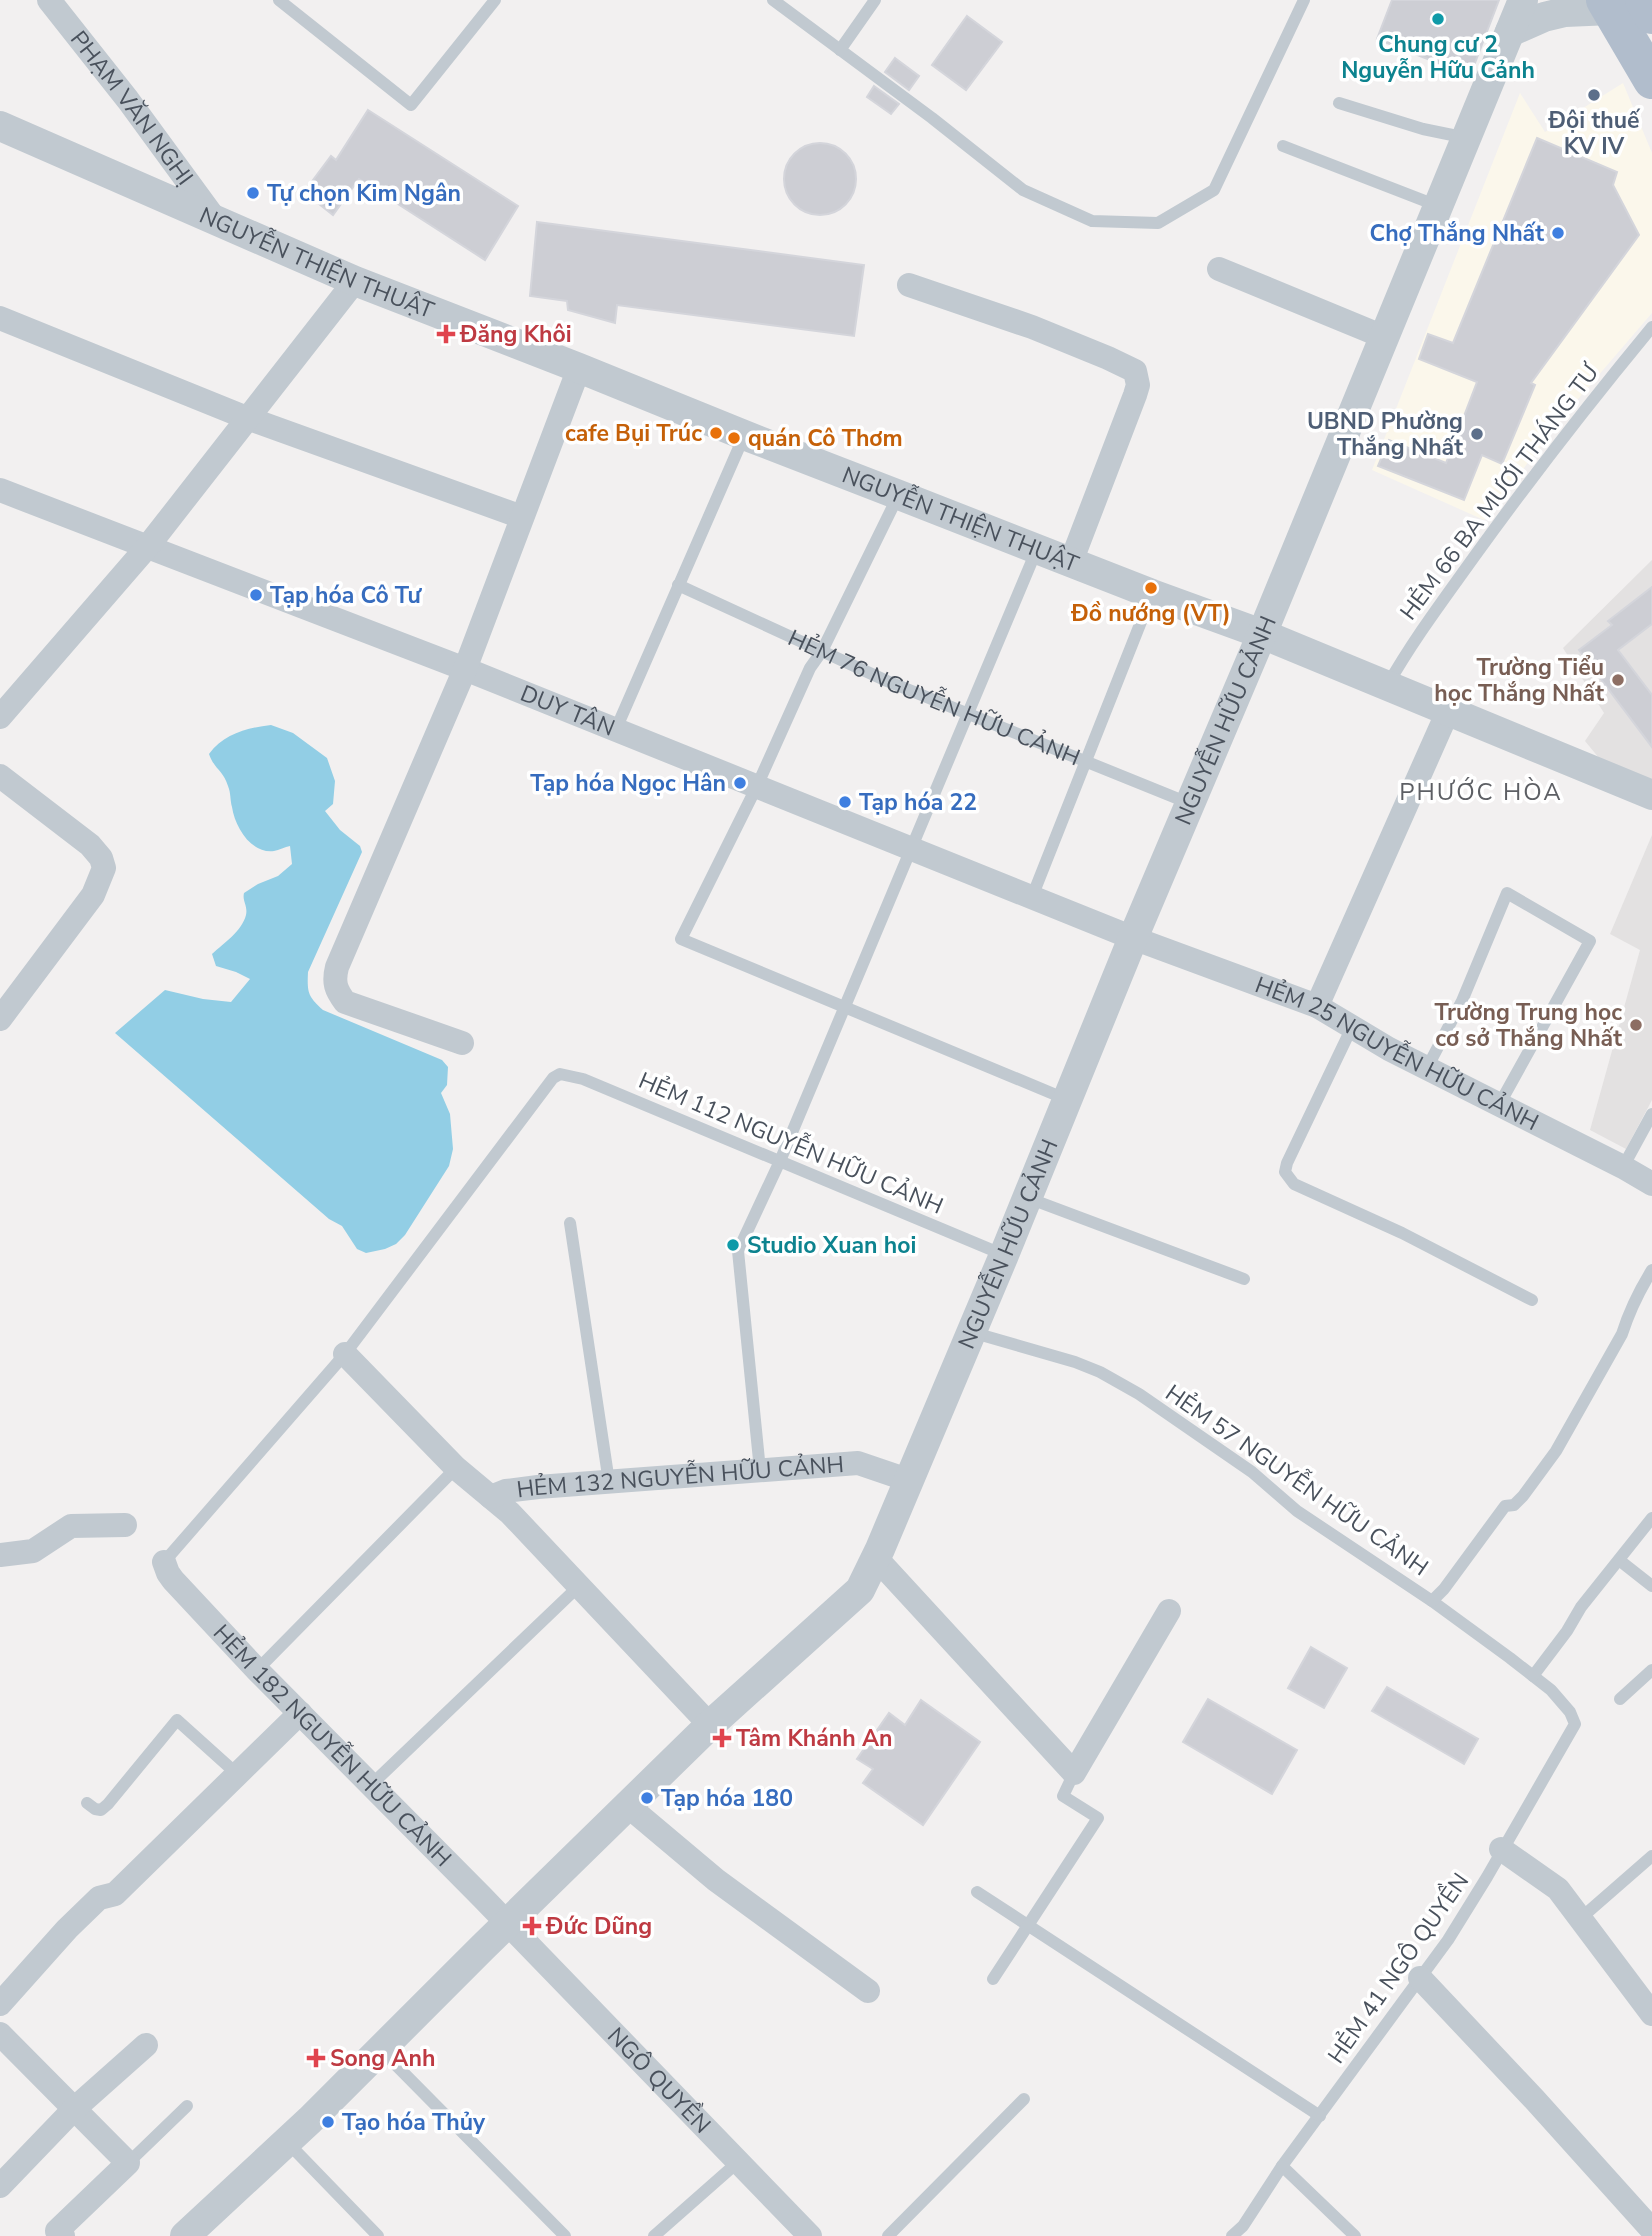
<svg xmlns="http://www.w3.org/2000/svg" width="1652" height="2236" viewBox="0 0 1652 2236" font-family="'Nunito Sans',sans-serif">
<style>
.commercial{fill:#fbf7eb}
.education{fill:#e3e1e1}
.water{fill:#92cee5}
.building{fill:#cdced4;stroke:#d4d5db;stroke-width:2}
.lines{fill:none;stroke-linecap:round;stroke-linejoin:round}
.service{stroke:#c1c9d0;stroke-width:12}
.minor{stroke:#c1c9d0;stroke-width:24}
.tertiary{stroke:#c1c9d0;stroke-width:30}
.primary{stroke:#b1bdcc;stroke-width:38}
.culture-dot{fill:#0f9aa8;stroke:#fff;stroke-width:2.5}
.service-dot{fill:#5c6f8a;stroke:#fff;stroke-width:2.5}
.shop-dot{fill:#3f7fe0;stroke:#fff;stroke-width:2.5}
.health-dot{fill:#e0444e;stroke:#fff;stroke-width:2.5}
.food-dot{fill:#e8710a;stroke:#fff;stroke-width:2.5}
.education-dot{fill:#8d6e63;stroke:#fff;stroke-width:2.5}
.labels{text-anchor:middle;stroke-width:7;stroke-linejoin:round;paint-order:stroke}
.culture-label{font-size:23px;font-weight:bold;fill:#0d838f;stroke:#fff}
.street-label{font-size:23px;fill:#49515c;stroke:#fff}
.service-label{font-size:23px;font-weight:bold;fill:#4e5e75;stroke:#fff}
.shop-label{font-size:23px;font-weight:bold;fill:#366cbe;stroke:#fff;text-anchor:start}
.health-label{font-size:23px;font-weight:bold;fill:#be3a42;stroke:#fff;text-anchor:start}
.food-label{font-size:23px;font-weight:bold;fill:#c56008;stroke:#fff;text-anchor:end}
.education-label{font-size:23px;font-weight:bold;fill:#785e54;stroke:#fff;text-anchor:end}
.neighbourhood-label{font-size:24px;letter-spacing:2px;fill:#5d5f64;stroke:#fff}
</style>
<rect width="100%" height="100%" fill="#f2f0f0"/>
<polygon class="commercial" points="1623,83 1652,153 1652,313 1566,413 1484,520 1372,470 1520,93 1545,132"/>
<g class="education">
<polygon points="1652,560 1652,782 1599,758 1585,741 1604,713 1563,648"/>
<polygon points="1652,835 1652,1100 1626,1149 1590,1130 1640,950 1610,934"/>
</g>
<path class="water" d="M 271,725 L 293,733 L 327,758 L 335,781 L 333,804 L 325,811 L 340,830 L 360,846 L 362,852 L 308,972 C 307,993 308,996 323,1010 L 442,1060 L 448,1067 L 447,1085 L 441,1093 L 450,1114 L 453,1149 L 449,1166 L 405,1235 L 396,1244 L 385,1249 L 366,1253 L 357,1249 L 342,1226 L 329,1219 L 115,1033 L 165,990 L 203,999 L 231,1002 L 250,979 L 236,972 L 216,966 L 212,954 C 224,943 242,931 246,915 C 248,906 242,901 244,893 L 258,884 L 278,876 L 292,864 L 290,846 C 285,847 279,850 274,851 C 251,854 235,827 232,807 C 230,800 231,793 228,786 C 223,770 214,769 209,754 C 224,734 246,728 271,725 Z"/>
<g class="building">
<polygon points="1392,0 1499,0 1470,76 1377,39"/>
<polygon points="967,16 1002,42 966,90 932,65"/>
<polygon points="895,58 919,76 909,90 885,72"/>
<polygon points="874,86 899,104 891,114 867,97"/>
<polygon points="368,110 518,206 485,260 359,179 333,215 304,192 331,156 336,160"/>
<polygon points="1537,138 1617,172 1613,185 1639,235 1531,383 1535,385 1502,464 1482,455 1464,500 1378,466 1389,440 1446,463 1477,382 1419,359 1428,334 1453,343"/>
<circle cx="820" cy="179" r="36"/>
<polygon points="537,222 864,265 854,336 617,305 615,323 568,310 567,301 530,296"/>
<polygon points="1652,587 1652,624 1618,650 1652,695 1652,747 1579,650 1612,625 1608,621"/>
<polygon points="1311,1647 1347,1668 1324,1708 1288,1688"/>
<polygon points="1387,1687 1478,1739 1464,1764 1372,1711"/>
<polygon points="1208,1699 1297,1750 1272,1794 1183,1742"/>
<polygon points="921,1700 980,1742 923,1825 863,1783 873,1769 857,1759 889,1713 905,1725"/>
</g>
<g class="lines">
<g class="service">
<polyline points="279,0 411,105 495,0"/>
<polyline points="773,0 932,118 1023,190 1092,221 1158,223 1214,190 1304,0"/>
<polyline points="840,50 875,0"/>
<polyline points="1339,103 1423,129 1467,138"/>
<polyline points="1283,146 1438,206"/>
<polyline points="898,496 822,651 810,668 757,786 681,939 1068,1100"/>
<path id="s1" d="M 678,585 L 887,681 L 1191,804"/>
<path d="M 1387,686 C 1413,640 1444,599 1474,557 C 1531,478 1590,402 1652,327"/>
<polyline points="616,729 744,436"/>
<polyline points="1032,897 1152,594"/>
<polyline points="1352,1027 1287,1163 1285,1172 1294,1184 1402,1233 1532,1300"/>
<polyline points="1427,1068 1462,1001 1507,893 1590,941 1499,1105"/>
<polyline points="1623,1167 1652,1114"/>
<polyline points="1028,1198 1244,1279"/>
<polyline points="570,1223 609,1482"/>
<polyline points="971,1332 1075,1362 1100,1372 1139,1394 1252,1472 1297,1511 1432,1601 1510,1658 1551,1690 1570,1712 1575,1724 1487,1877 1448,1940 1282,2166 1243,2226 1232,2236"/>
<polyline points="760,1470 738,1251 780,1161 1037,549"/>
<polyline points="1619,1560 1652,1586"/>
<polyline points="164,1562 345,1354 553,1078 560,1074 583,1079 1004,1255"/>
<path d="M 1432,1601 L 1444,1589 L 1505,1506 L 1514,1505 L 1523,1496 L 1556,1451 L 1622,1334 C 1629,1312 1639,1291 1652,1270"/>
<polyline points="257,1670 456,1468"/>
<polyline points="1533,1676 1567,1631 1581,1607 1652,1518"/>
<polyline points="1620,1699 1652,1670"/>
<polyline points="371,1785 579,1586"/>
<polyline points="87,1803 95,1809 101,1810 108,1804 177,1720 237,1774"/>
<polyline points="977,1892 1320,2116"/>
<polyline points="1581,1918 1652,1856"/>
<polyline points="993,1979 1098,1818 1063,1796 1074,1773"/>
<polyline points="381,2050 565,2236"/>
<polyline points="287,2142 378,2236"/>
<polyline points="128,2163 187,2106"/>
<polyline points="1282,2166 1355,2236"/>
<polyline points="654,2236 738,2162"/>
<polyline points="888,2236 1024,2099"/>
</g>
<g class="minor">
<path id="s2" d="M 49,0 L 128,100 L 215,219"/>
<polyline points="1219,269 1384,337"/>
<polyline points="909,285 1032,327 1108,358 1135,371 1138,385 1135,395 1071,562"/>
<polyline points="0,318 247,418 522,517"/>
<path id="s3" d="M 0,490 L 465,669 L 1133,938 L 1317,1006 L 1389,1049 L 1623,1167 L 1652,1184"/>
<polyline points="0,717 148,546 355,281"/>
<polyline points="0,776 90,845 101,858 104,868 93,895 0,1019"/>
<polyline points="1317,1006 1448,711"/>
<path d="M 462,1043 L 345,1002 C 336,990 333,983 337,967 L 465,669 L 579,368"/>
<polyline points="345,1354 456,1468 510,1513 710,1725"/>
<path id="s4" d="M 491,1497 L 506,1491 L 538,1487 L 858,1463 L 908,1480"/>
<polyline points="0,1555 33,1551 71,1526 125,1525"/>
<polyline points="876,1558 1074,1773 1169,1611"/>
<path id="s5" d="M 164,1562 L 168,1573 L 173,1580 L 257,1670 L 482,1897 L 810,2236"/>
<polyline points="628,1806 716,1880 868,1991"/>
<polyline points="1501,1849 1558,1889 1652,2014"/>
<polyline points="1420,1978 1535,2100 1652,2230"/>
<polyline points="0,2004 67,1929 99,1898 115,1894 300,1713"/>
<polyline points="0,2034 128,2163 57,2231 63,2236"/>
<polyline points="0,2186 74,2109 146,2045"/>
</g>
<g class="tertiary">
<polyline points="1510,32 1544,17 1565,12 1611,10 1625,0"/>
<path id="s6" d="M 0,126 L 355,281 L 579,368 L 744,435 L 899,495 L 1152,594 L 1262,634 L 1652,795"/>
<path id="s7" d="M 185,2236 L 310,2120 L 482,1948 L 710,1725 L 860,1590 L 880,1549 L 1004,1255 L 1133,938 L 1262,634 L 1523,0"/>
</g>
<g class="primary">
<polyline points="1605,0 1652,80"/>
<polyline points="1644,0 1652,15"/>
</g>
</g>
<g class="culture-dot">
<circle cx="1438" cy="19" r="7"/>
<circle cx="733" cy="1245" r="7"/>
</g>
<g class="service-dot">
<circle cx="1594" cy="95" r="7"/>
<circle cx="1477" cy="434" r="7"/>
</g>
<g class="shop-dot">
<circle cx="253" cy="193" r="7"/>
<circle cx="1558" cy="233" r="7"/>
<circle cx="256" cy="595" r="7"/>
<circle cx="740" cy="783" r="7"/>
<circle cx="845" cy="802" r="7"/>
<circle cx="647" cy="1798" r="7"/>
<circle cx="328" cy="2122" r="7"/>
</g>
<g class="health-dot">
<path d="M442.5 323.5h7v7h7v7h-7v7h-7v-7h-7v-7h7z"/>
<path d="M718.5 1727.5h7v7h7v7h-7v7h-7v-7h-7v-7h7z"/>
<path d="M528.5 1915.5h7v7h7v7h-7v7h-7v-7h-7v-7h7z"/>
<path d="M312.5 2047.5h7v7h7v7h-7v7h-7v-7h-7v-7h7z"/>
</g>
<g class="food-dot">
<circle cx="716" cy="433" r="7"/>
<circle cx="734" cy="438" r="7"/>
<circle cx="1151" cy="588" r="7"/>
</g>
<g class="education-dot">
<circle cx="1618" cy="680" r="7"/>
<circle cx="1636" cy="1025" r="7"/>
</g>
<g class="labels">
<g class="culture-label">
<text x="1438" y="52">Chung cư 2<tspan x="1438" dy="26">Nguyễn Hữu Cảnh</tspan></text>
<text x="747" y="1253" text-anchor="start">Studio Xuan hoi</text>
</g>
<g class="street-label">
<text dy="8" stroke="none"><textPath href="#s2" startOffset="136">PHẠM VĂN NGHỊ</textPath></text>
<text dy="8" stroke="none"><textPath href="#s6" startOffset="345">NGUYỄN THIỆN THUẬT</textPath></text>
<text transform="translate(1499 492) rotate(-53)" y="8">HẺM 66 BA MƯƠI THÁNG TƯ</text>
<text dy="8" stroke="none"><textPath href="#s6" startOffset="1038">NGUYỄN THIỆN THUẬT</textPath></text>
<text dy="8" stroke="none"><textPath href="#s1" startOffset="280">HẺM 76 NGUYỄN HỮU CẢNH</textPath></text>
<text dy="8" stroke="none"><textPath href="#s3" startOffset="609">DUY TÂN</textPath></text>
<text dy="8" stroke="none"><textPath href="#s7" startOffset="1878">NGUYỄN HỮU CẢNH</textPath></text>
<text dy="8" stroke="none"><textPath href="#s3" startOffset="1507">HẺM 25 NGUYỄN HỮU CẢNH</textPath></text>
<text transform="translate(791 1143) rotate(23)" y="8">HẺM 112 NGUYỄN HỮU CẢNH</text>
<text dy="8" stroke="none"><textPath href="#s7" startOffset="1311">NGUYỄN HỮU CẢNH</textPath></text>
<text dy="8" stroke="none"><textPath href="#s4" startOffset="191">HẺM 132 NGUYỄN HỮU CẢNH</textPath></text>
<text transform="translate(1297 1480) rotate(35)" y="8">HẺM 57 NGUYỄN HỮU CẢNH</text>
<text dy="8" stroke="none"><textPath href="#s5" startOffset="250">HẺM 182 NGUYỄN HỮU CẢNH</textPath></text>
<text transform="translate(1398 1968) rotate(-55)" y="8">HẺM 41 NGÔ QUYỀN</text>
<text dy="8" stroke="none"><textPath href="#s5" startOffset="718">NGÔ QUYỀN</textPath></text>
</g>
<g class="service-label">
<text x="1594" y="128">Đội thuế<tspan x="1594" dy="26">KV IV</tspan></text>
<text x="1463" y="429" text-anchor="end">UBND Phường<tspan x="1463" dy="26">Thắng Nhất</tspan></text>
</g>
<g class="shop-label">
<text x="267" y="201">Tự chọn Kim Ngân</text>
<text x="1544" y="241" text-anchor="end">Chợ Thắng Nhất</text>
<text x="270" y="603">Tạp hóa Cô Tư</text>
<text x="726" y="791" text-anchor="end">Tạp hóa Ngọc Hân</text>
<text x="859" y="810">Tạp hóa 22</text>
<text x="661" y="1806">Tạp hóa 180</text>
<text x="342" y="2130">Tạo hóa Thủy</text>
</g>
<g class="health-label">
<text x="460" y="342">Đăng Khôi</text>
<text x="736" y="1746">Tâm Khánh An</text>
<text x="546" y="1934">Đức Dũng</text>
<text x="330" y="2066">Song Anh</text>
</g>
<g class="food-label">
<text x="702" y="441">cafe Bụi Trúc</text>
<text x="748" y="446" text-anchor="start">quán Cô Thơm</text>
<text x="1151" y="621" text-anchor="middle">Đồ nướng (VT)</text>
</g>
<g class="education-label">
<text x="1604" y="675">Trường Tiểu<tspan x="1604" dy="26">học Thắng Nhất</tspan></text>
<text x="1622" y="1020">Trường Trung học<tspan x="1622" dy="26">cơ sở Thắng Nhất</tspan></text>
</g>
<g class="neighbourhood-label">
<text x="1481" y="800">PHƯỚC HÒA</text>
</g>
</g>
</svg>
